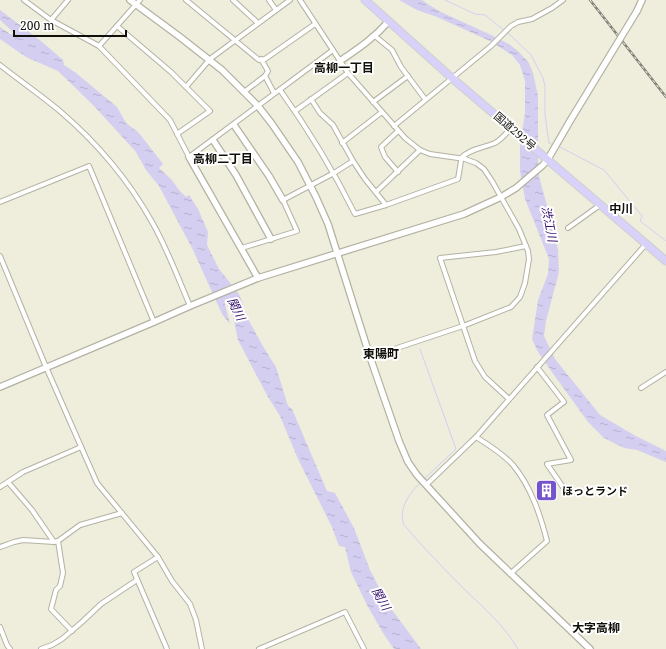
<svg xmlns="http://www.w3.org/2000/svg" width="666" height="649" viewBox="0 0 666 649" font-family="'Noto Serif','Noto Sans JP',serif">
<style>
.water{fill:url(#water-ripples)}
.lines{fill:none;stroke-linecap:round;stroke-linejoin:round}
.stream{stroke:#d4cff1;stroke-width:1}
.minor-casing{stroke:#b4b2a2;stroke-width:6}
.tertiary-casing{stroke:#b4b2a2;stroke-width:8}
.trunk-casing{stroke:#cfcfce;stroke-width:9}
.minor{stroke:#fff;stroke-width:4}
.tertiary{stroke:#fff;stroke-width:5.5}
.trunk{stroke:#d8d2fa;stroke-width:7}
.rail-casing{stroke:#828175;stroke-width:2.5}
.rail{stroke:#fff;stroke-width:1;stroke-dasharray:3;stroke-linecap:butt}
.tertiary-bridge-casing{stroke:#b4b2a2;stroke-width:8;stroke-linecap:butt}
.tertiary-bridge{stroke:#fff;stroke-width:5.5}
.labels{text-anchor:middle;stroke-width:4;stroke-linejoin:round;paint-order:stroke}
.street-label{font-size:11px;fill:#100f09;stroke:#fff}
.poi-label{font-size:11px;font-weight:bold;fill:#100f09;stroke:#fff;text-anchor:start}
.neighbourhood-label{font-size:12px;font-weight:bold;fill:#100f09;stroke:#fff}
.water-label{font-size:12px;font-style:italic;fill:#330e6e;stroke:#fff}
</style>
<defs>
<pattern id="water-ripples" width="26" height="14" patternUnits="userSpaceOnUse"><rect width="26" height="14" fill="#d4cff1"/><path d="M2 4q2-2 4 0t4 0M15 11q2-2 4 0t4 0" fill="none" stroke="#b5b1cd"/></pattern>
</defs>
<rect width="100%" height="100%" fill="#efeddc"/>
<g class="water">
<polygon points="399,0 421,0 441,12 489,34 509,44 518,51 529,63 533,73 538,96 538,158 539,177 552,223 558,250 559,272 546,321 544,336 555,359 600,415 634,435 666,451 666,462 637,450 624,448 604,438 588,422 549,368 538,352 532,339 538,300 548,274 549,259 525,199 520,171 520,145 525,113 525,81 520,65 512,55 490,41 437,17 417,10"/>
<polygon points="0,10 41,41 63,60 64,65 76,73 117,107 126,123 139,133 163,164 159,168 171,179 179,190 186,197 189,195 198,209 208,232 207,245 219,269 239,294 248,319 264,348 276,367 288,406 292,409 327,491 335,493 354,528 370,570 387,603 421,649 394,649 383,633 367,605 351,572 345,547 339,546 332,527 298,459 280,416 268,397 238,340 233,316 228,304 224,301 230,324 222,314 193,250 159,186 146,170 136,152 95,107 58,71 26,57 0,39 0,27 10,34 15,34 0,20"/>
</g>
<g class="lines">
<g class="stream">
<polyline points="422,0 429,6"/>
<polyline points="445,0 475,14 485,15 505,31"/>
<polyline points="508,33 531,55 543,78 545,86 545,115 549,143 553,145"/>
<polyline points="558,146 604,170 642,216 640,221 666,241"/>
<polyline points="420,349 456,449 424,479"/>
<path d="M 420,483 C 409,494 398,509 404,525 C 423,547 444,569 465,590 C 484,608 504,625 518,649"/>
</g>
<defs>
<g id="minor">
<polyline points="24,0 51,20 99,46 170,120 189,157 333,50"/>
<polyline points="186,0 259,60 265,59 315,24"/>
<polyline points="233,0 258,23"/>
<polyline points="269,0 276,10"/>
<polyline points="300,0 348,73 405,138 420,150 430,154 465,159 476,163 484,169 492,181 519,229 528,251 529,259 525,283 520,297 511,307 463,326 370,357"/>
<polyline points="51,20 68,0"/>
<polyline points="117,26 171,72 210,111 177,134"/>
<polyline points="375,36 392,50 401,67 425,99"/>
<polyline points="99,46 140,0"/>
<polyline points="261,59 268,71 265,76 274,93"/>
<path d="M 0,65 C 20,81 41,95 61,112 C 97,143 129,181 152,222 C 167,248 178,278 190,306"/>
<polyline points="186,87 210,59 290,0"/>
<path d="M 280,90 C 308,129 333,170 355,214 L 386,205 L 458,179 L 461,161 L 461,158 C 470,149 483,148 495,143 C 502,139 506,134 511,128"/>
<polyline points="244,92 265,76"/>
<polyline points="311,99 320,113 333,125 353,161 365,179 386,205"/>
<polyline points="373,102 408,76"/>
<polyline points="295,111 348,73"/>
<polyline points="394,126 491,46 511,26 518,22 532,19 552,8 563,0"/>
<polyline points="342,143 382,112"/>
<polyline points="398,172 385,157 381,147 398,131"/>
<polyline points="376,192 420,150"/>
<polyline points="0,202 89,166 154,322"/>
<polyline points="568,228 600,205"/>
<polyline points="242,248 297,231 283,200 334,173 353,161"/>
<polyline points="0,256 46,367 97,483 158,557 172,581 190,604 196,620 202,649"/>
<polyline points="537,367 564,402 547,415 571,460 547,464 567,493"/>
<polyline points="641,388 666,372"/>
<polyline points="509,399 485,377 475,361 440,258 496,252 526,246"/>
<path d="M 476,437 C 489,445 503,454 513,465 C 531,487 540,514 547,541 L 510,574"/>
<polyline points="8,482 32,510 54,542"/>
<polyline points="426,485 476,437 646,244"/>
<polyline points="0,487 23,472 81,447"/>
<polyline points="58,541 63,573 60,586 56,590 51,609 72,631"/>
<polyline points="0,547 14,542 23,540 54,542 58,541 80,525 122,513"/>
<polyline points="158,557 134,572 167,649"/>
<polyline points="0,627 7,645 10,649"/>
<polyline points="41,649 52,645 62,639 82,622 101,604 137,580"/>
<polyline points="259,649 345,612 364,649"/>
</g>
<g id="tertiary">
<polyline points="130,0 180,37 222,70 258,106 272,124 298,162 316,197 328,224 370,357 399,441 408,462 417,475 480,544 590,649"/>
<polyline points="637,11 642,0"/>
<path d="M 340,61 C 359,48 374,38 389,21"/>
<polyline points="234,125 269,176 283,200"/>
<polyline points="213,140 236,175 271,239"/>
<polyline points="189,157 258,278"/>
<polyline points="0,387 154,322 190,306 258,278 464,214 501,197 516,188 543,165 548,159 570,121"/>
</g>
<polyline id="trunk" points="365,0 452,78 666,261"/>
</defs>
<use href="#minor" class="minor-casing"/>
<use href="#tertiary" class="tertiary-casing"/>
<use href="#trunk" class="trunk-casing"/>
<use href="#minor" class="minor"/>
<use href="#tertiary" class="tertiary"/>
<use href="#trunk" class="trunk"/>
<defs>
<polyline id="rail" points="590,0 666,97"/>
</defs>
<use href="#rail" class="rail-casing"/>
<use href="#rail" class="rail"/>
<defs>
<polyline id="tertiary-bridge" points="570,121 637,11"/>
</defs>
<use href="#tertiary-bridge" class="tertiary-bridge-casing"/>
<use href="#tertiary-bridge" class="tertiary-bridge"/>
</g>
<defs>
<symbol id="building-square" viewBox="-11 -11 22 22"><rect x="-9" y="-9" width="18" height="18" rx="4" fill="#7553cc" stroke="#fff"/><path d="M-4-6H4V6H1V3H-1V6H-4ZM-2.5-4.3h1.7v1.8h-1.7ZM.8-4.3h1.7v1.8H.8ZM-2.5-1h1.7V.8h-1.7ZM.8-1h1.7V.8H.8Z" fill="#fff"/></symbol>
</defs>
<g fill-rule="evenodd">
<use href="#building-square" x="534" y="478" width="25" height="25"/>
</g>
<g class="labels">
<g class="street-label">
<text transform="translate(515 131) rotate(41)" y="4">国道292号</text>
</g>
<g class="poi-label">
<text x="562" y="495">ほっとランド</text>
</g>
<g class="neighbourhood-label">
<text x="344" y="72">高柳一丁目</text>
<text x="223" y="163">高柳二丁目</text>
<text x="621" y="213">中川</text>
<text x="381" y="358">東陽町</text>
<text x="596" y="632">大字高柳</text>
</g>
<g class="water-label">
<text transform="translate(549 224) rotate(79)" y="4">渋江川</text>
<text transform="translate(236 309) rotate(64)" y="4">関川</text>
<text transform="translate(381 599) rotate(60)" y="4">関川</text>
</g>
</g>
<path d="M14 30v6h112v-6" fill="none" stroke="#100f09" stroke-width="2"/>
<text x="20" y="30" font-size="12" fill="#100f09" stroke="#ffffff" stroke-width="3" paint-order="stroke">200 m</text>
</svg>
